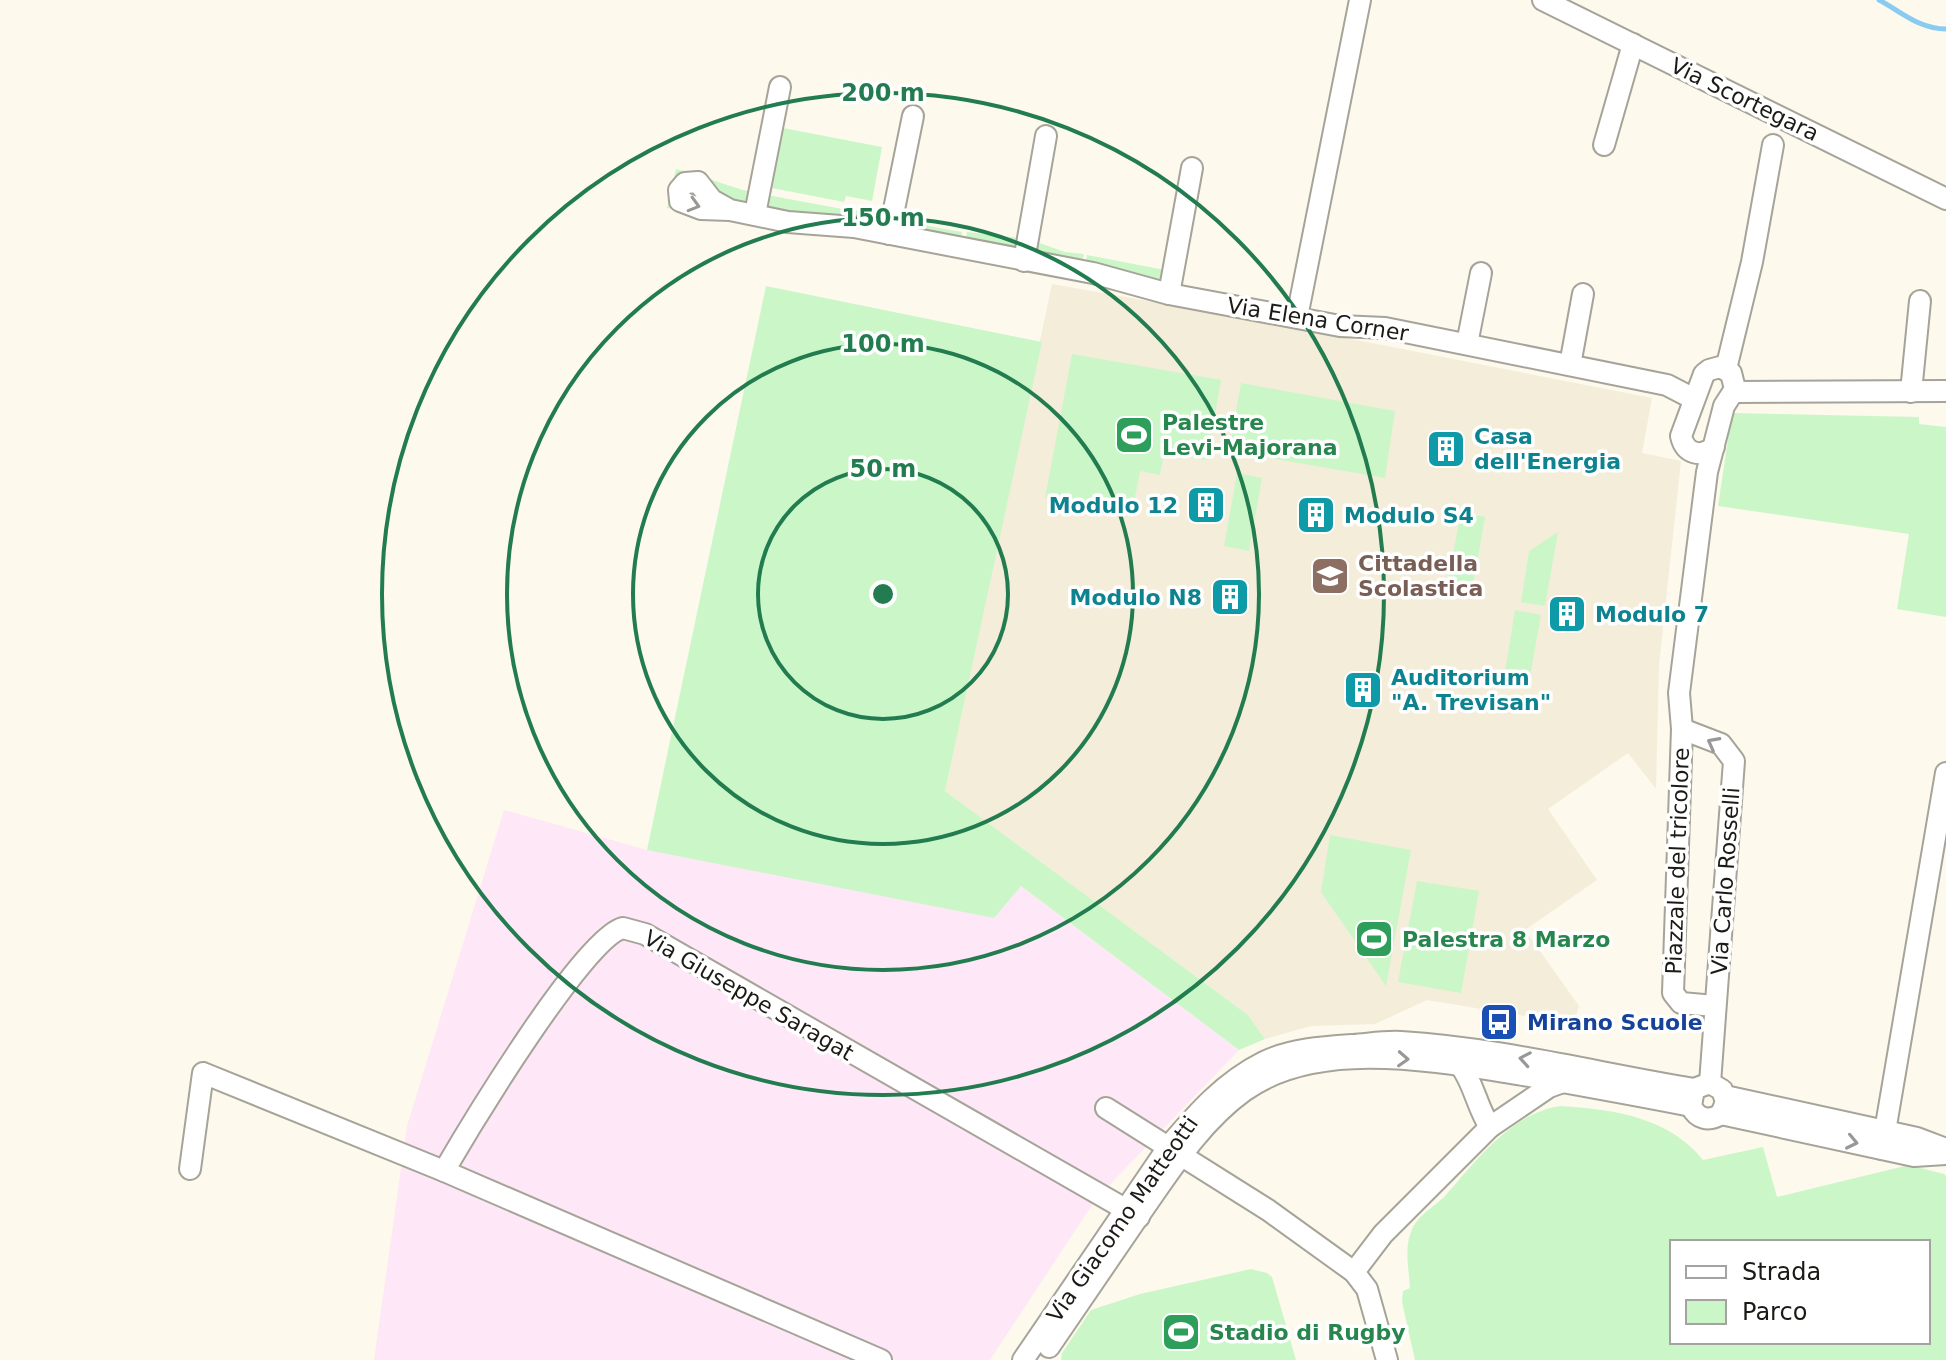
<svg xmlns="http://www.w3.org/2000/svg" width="1946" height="1360" viewBox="0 0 1946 1360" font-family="'DejaVu Sans',sans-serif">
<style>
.commercial{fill:#fee8f7}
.built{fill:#f3edda}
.green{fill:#cbf7c8;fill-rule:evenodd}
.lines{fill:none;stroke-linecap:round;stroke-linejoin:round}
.stream{stroke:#8acbf2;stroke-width:5}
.minor-casing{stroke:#a6a398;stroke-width:24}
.minor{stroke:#fff;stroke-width:20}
.oneway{stroke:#989896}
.ring{fill:none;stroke:#227c50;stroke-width:4}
.labels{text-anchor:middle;stroke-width:7;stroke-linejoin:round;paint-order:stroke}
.street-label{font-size:22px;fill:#1b1a16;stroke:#fff}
.leisure-label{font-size:22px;font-weight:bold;fill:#27864d;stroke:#fff;text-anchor:start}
.culture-label{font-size:22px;font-weight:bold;fill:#0d838f;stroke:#fff;text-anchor:start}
.education-label{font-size:22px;font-weight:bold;fill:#785e54;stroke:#fff;text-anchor:start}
.transit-label{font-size:22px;font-weight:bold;fill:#164399;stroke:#fff;text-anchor:start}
.centre{fill:#227c50;stroke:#fff;stroke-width:4}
.ring-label{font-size:24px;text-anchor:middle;font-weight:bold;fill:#227c50;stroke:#fff;stroke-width:7;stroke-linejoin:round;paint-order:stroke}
</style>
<rect width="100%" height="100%" fill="#fdf9ed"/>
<polygon class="commercial" points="504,810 647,850 1021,886 1239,1050 1096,1199 990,1360 374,1360 407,1126"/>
<polygon class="built" points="1052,284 1239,317 1652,398 1642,453 1681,461 1659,665 1656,789 1628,753 1548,809 1597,880 1525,930 1579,1006 1573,1024 1427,1000 1375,1024 1311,1026 1265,1039 1248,1015 945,791"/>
<g class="green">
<polygon points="783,128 882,147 872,201 846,196 844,202 772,188"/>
<path d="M 676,169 C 702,174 725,186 751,192 L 749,201 C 727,208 697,189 677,181 L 706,216 L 667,208 Z"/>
<polygon points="767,195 848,210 847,217 793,213 770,208 766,203"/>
<path d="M 852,210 L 886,213 C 881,228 863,220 850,217 Z"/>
<polygon points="901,216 929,226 962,232 961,238 902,227"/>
<polygon points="967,232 1020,238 1018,245 1012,248 966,239"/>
<polygon points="1034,241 1065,252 1084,254 1082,262 1037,252"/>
<polygon points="1087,255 1165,270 1162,280 1156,283 1086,262"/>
<polygon points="766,286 1042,342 945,791 1248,1015 1265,1039 1239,1050 1021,886 994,918 647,850"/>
<polygon points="1072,354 1221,380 1207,460 1164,453 1160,475 1140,471 1132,513 1045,498"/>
<polygon points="1241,383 1395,411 1385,478 1229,451"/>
<polygon points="1732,413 1919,417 1919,424 1946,427 1946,617 1897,609 1909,534 1718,506"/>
<polygon points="1237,473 1262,478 1249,551 1224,546"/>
<polygon points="1461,512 1485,517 1472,591 1447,587"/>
<polygon points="1558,532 1545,606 1521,602 1529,551"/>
<polygon points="1515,610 1541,615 1528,688 1503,684"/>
<polygon points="1330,835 1411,850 1386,986 1321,892"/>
<polygon points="1417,881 1479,891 1461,993 1398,982"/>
<path d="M 1561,1106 C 1612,1109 1669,1117 1703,1160 L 1763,1147 L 1777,1197 L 1909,1165 L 1944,1174 L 1946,1176 L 1946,1360 L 1415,1360 L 1402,1302 L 1403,1291 L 1410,1288 C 1409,1270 1404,1249 1411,1232 C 1417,1215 1433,1208 1445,1196 C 1476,1161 1512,1112 1561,1106 ZM 1672,1242 L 1928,1242 L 1928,1342 L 1672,1342 Z"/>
<polygon points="1251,1269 1267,1273 1272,1277 1296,1360 1061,1360 1062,1353 1091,1310 1140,1294"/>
</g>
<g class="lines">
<path class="stream" d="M 1879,0 C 1902,12 1919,29 1946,29"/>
<defs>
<g id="minor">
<polyline points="1543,0 1946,199"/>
<polyline points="1604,145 1633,44"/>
<polyline points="730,210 712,200 698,182 685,183 679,190 680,201 701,209 730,210 788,222 854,227 1093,273 1169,294 1340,326 1385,328 1667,385 1694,399"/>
<polyline points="755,214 780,87"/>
<polyline points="889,234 913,116"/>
<polyline points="1024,261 1046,136"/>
<polyline points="1169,294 1192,168"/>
<polyline points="1297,317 1360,0"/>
<polyline points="1467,344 1481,273"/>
<polyline points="1570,365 1583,294"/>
<polyline points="1726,369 1752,262 1773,145"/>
<polyline points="1734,392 1946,391"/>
<polyline points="1911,392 1920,301"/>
<path d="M 1714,447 C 1701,458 1685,454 1681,436 L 1704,374 L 1709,370 L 1720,367 L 1731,373 L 1735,389 L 1724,406 L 1707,472 L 1679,693 L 1682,729 L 1673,993 L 1681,1003 L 1715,1006"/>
<polyline points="1682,729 1721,744 1734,761 1710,1083"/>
<path d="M 1460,1065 C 1474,1083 1477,1108 1490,1127"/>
<polyline points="1725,1096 1917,1138 1946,1149"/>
<polyline points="1106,1108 1268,1210 1354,1272 1367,1289 1387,1360"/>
<path d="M 1721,1114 L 1726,1102 L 1722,1090 L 1710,1083 L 1694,1089 L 1691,1106 C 1697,1119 1709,1122 1721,1114 L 1914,1156 L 1946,1154"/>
<polyline points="1882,1149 1946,773"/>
<polyline points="190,1169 203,1073 444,1171 881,1360"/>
<path d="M 444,1171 C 469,1128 584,937 623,928 L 645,934 L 1139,1217"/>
<polyline points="1354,1272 1383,1234 1490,1127 1549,1087 1563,1082"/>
<path d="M 1049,1347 C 1080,1302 1111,1257 1142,1211 C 1172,1168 1201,1122 1244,1091 C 1319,1037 1439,1062 1523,1075 C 1579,1085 1635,1095 1691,1106"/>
<path d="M 1023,1360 L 1169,1146 C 1197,1113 1224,1082 1264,1062 C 1291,1049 1323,1047 1353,1045 C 1368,1044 1385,1041 1401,1042 C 1499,1048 1597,1073 1694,1089"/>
</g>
</defs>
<use href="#minor" class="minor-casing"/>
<use href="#minor" class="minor"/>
</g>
<defs><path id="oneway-chevron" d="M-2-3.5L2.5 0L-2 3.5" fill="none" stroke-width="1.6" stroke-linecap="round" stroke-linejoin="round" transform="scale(2)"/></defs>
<g class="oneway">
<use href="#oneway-chevron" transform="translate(694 205) rotate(16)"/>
<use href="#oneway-chevron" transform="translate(1713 743) rotate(-152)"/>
<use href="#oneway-chevron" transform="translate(1403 1059) rotate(3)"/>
<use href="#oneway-chevron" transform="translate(1525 1059) rotate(-170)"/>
<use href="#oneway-chevron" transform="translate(1852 1142) rotate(12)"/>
</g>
<g class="ring">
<circle cx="883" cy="594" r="125"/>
<circle cx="883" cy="594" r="250"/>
<circle cx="883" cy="594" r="376"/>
<circle cx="883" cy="594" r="501"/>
</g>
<defs>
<symbol id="stadium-square" viewBox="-11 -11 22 22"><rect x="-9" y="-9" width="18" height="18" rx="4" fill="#2e9e5b" stroke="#fff"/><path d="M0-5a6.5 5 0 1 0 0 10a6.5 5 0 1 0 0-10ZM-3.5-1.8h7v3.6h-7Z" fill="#fff"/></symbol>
<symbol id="building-square" viewBox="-11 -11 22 22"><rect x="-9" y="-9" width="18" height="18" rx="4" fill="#0f9aa8" stroke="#fff"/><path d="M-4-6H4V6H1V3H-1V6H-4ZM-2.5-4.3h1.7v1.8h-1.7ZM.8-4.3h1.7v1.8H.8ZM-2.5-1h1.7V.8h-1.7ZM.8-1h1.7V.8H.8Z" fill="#fff"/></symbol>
<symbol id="school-square" viewBox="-11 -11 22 22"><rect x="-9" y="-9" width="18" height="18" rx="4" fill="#8d6e63" stroke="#fff"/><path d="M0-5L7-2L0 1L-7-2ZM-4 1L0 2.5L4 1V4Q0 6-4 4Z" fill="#fff"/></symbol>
<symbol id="bus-square" viewBox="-11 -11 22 22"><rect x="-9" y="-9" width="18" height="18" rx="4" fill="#1a4fb4" stroke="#fff"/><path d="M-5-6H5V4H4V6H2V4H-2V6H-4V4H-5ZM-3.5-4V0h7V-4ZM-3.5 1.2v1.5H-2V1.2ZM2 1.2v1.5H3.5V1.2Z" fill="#fff"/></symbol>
</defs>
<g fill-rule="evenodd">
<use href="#stadium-square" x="1112" y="413" width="44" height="44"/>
<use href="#building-square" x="1424" y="427" width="44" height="44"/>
<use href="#building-square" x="1184" y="483" width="44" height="44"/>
<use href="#building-square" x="1294" y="493" width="44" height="44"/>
<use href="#school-square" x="1308" y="554" width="44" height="44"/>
<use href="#building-square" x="1208" y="575" width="44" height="44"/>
<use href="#building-square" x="1545" y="592" width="44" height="44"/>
<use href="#building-square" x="1341" y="668" width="44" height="44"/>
<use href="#stadium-square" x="1352" y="917" width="44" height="44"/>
<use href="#bus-square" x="1477" y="1000" width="44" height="44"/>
<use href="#stadium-square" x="1159" y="1310" width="44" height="44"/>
</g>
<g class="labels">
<g class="street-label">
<text transform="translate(1745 99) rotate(26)" y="8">Via Scortegara</text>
<text transform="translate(1318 319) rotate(9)" y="8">Via Elena Corner</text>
<text transform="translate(1677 861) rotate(-88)" y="8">Piazzale del tricolore</text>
<text transform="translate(1725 881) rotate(-86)" y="8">Via Carlo Rosselli</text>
<text transform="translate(749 995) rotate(30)" y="8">Via Giuseppe Saragat</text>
<text transform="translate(1122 1219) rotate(-55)" y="8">Via Giacomo Matteotti</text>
</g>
<g class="leisure-label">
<text x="1162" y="430">Palestre<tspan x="1162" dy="25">Levi-Majorana</tspan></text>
<text x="1402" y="947">Palestra 8 Marzo</text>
<text x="1209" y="1340">Stadio di Rugby</text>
</g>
<g class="culture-label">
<text x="1474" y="444">Casa<tspan x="1474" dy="25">dell'Energia</tspan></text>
<text x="1178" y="513" text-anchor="end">Modulo 12</text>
<text x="1344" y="523">Modulo S4</text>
<text x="1202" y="605" text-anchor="end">Modulo N8</text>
<text x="1595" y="622">Modulo 7</text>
<text x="1391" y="685">Auditorium<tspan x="1391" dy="25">"A. Trevisan"</tspan></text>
</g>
<g class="education-label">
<text x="1358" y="571">Cittadella<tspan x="1358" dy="25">Scolastica</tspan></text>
</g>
<g class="transit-label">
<text x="1527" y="1030">Mirano Scuole</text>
</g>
</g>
<circle cx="883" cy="594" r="12" class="centre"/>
<g class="ring-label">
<text x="883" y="101">200 m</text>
<text x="883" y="226">150 m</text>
<text x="883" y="352">100 m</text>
<text x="883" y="477">50 m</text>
</g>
<rect x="1670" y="1240" width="260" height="104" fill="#ffffff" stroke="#a4a3a2" stroke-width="2"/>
<rect x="1686" y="1266" width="40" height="12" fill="#ffffff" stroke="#a4a3a2" stroke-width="2"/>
<text x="1742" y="1280" font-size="24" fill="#1b1a16">Strada</text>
<rect x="1686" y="1300" width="40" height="24" fill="#cbf7c8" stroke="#a4a3a2" stroke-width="2"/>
<text x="1742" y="1320" font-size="24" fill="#1b1a16">Parco</text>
</svg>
